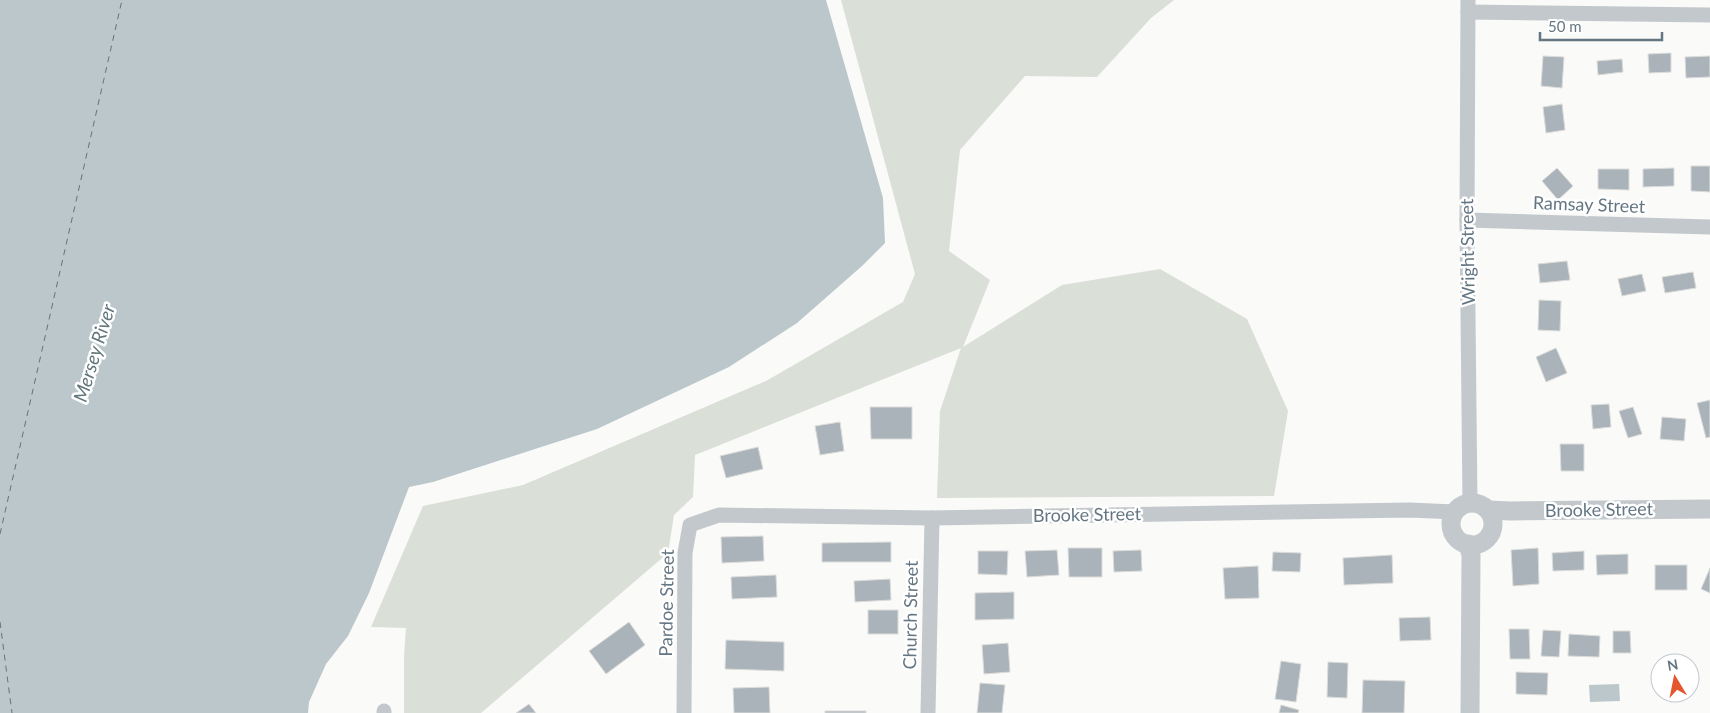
<svg xmlns="http://www.w3.org/2000/svg" width="1710" height="713" viewBox="0 0 1710 713" font-family="Lato,sans-serif">
<style>
.green{fill:#dadfd7}
.water{fill:#bbc7cb}
.lines{fill:none;stroke-linecap:round;stroke-linejoin:round}
.ferry{stroke:#60757c;stroke-width:1;stroke-dasharray:6 5;stroke-linecap:butt}
.building{fill:#aab3b9;stroke:#dcdcda}
.minor{stroke:#c3c8cc;stroke-width:15}
.tertiary{stroke:#c3c8cc;stroke-width:19}
.labels{text-anchor:middle;stroke-width:5;stroke-linejoin:round;paint-order:stroke}
.street-label{font-size:18px;fill:#657683;stroke:#fff}
.water-label{font-size:19px;font-style:italic;fill:#60757c;stroke:#fff}
</style>
<rect width="100%" height="100%" fill="#fafaf8"/>
<polygon class="green" points="841,0 1174,0 1151,18 1097,77 1025,76 960,150 949,251 990,280 963,347 1062,285 1160,269 1247,319 1288,411 1274,496 937,498 940,411 961,348 695,455 693,497 674,515 668,553 481,713 404,713 404,656 406,628 371,627 423,506 523,485 766,381 903,302 915,274"/>
<g class="water">
<polygon points="0,0 826,0 883,198 885,243 862,266 797,323 729,367 597,429 433,482 409,487 369,593 348,636 326,664 309,702 308,713 0,713"/>
<polygon points="1619,684 1620,701 1590,702 1589,685"/>
</g>
<g class="lines">
<g class="ferry">
<polyline points="0,534 122,0"/>
<polyline points="0,622 12,713"/>
</g>
</g>
<g class="building">
<polygon points="1671,53 1671,72 1649,73 1648,54"/>
<polygon points="1543,56 1564,57 1562,88 1541,86"/>
<polygon points="1710,56 1710,77 1686,78 1685,57"/>
<polygon points="1622,59 1623,72 1598,75 1597,61"/>
<polygon points="1562,104 1565,130 1546,133 1543,107"/>
<polygon points="1691,166 1710,166 1710,192 1691,191"/>
<polygon points="1557,168 1573,186 1558,200 1542,181"/>
<polygon points="1674,168 1674,186 1643,187 1643,169"/>
<polygon points="1598,169 1629,169 1629,190 1598,189"/>
<polygon points="1567,261 1570,280 1540,283 1538,264"/>
<polygon points="1693,272 1696,288 1665,293 1662,277"/>
<polygon points="1642,274 1646,291 1622,296 1618,279"/>
<polygon points="1539,300 1561,301 1560,331 1538,330"/>
<polygon points="1556,348 1567,373 1546,382 1536,357"/>
<polygon points="1710,400 1710,437 1706,438 1697,403"/>
<polygon points="1609,404 1611,427 1593,429 1591,405"/>
<polygon points="870,407 912,407 912,439 871,439"/>
<polygon points="1633,407 1642,434 1628,438 1619,411"/>
<polygon points="1662,417 1686,419 1684,441 1660,439"/>
<polygon points="840,422 844,451 820,455 815,426"/>
<polygon points="1560,444 1584,444 1584,471 1561,471"/>
<polygon points="758,447 763,469 726,478 720,456"/>
<polygon points="763,536 764,561 722,563 721,537"/>
<polygon points="891,542 891,562 822,562 822,543"/>
<polygon points="1068,548 1102,548 1102,577 1069,577"/>
<polygon points="1538,548 1539,584 1513,586 1511,550"/>
<polygon points="1057,550 1059,575 1027,577 1025,551"/>
<polygon points="1141,550 1142,571 1114,572 1113,551"/>
<polygon points="978,551 1008,551 1007,575 978,574"/>
<polygon points="1584,551 1584,570 1553,571 1552,553"/>
<polygon points="1273,552 1301,553 1300,572 1272,571"/>
<polygon points="1628,554 1628,574 1597,575 1596,555"/>
<polygon points="1392,555 1393,583 1344,585 1343,558"/>
<rect x="1655" y="565" width="32" height="25"/>
<polygon points="1258,566 1259,598 1225,599 1223,568"/>
<polygon points="1710,568 1710,593 1701,589"/>
<polygon points="776,575 777,597 732,599 731,577"/>
<polygon points="890,579 891,600 855,602 854,581"/>
<polygon points="1014,592 1014,619 975,620 975,593"/>
<rect x="868" y="610" width="30" height="24"/>
<polygon points="1430,617 1431,640 1400,641 1399,618"/>
<polygon points="629,622 645,645 606,674 589,651"/>
<polygon points="1509,629 1529,629 1530,659 1510,659"/>
<polygon points="1543,630 1561,631 1559,657 1541,656"/>
<polygon points="1613,631 1630,631 1631,653 1613,653"/>
<polygon points="1569,634 1600,636 1599,657 1568,656"/>
<polygon points="726,640 784,642 784,671 725,669"/>
<polygon points="1008,643 1010,672 984,674 982,645"/>
<polygon points="1281,661 1301,664 1296,702 1275,699"/>
<polygon points="1328,662 1348,663 1347,698 1327,697"/>
<polygon points="1516,672 1548,673 1547,695 1516,694"/>
<polygon points="1363,680 1405,681 1404,713 1362,713"/>
<polygon points="980,683 1005,685 1002,713 977,713"/>
<polygon points="769,687 770,713 734,713 733,688"/>
<polygon points="529,704 536,713 516,713"/>
<polygon points="1281,705 1299,710 1298,713 1279,713"/>
<rect x="825" y="711" width="41" height="2"/>
</g>
<g class="lines">
<g class="minor">
<polyline points="1468,0 1467,220 1470,503"/>
<polyline points="1468,12 1710,15"/>
<polyline points="1467,220 1710,227"/>
<polyline points="384,713 384,711"/>
<polyline points="684,713 685,553 690,525 719,515 932,518 1409,510 1455,512"/>
<polyline points="928,713 932,518"/>
</g>
<g class="tertiary">
<circle cx="1472" cy="524" r="21"/>
<polyline points="1488,510 1511,511 1710,509"/>
<polyline points="1468,544 1471,555 1470,713"/>
</g>
</g>
<g class="labels">
<g class="street-label">
<text transform="translate(1589 205) rotate(2)" y="6">Ramsay Street</text>
<text transform="translate(1468 252) rotate(-91)" y="6">Wright Street</text>
<text transform="translate(1599 510) rotate(-1)" y="6">Brooke Street</text>
<text transform="translate(1087 515) rotate(-1)" y="6">Brooke Street</text>
<text transform="translate(667 603) rotate(-89)" y="6">Pardoe Street</text>
<text transform="translate(911 615) rotate(-89)" y="6">Church Street</text>
</g>
<g class="water-label">
<text transform="translate(94 353) rotate(-73)" y="7">Mersey River</text>
</g>
</g>
<g transform="translate(1675 678) rotate(350)"><circle r="24" fill="#ffffff" stroke="#c1c8cd"/>
<path d="M0-4L9 19L0 12L-9 19Z" fill="#e4572e"/>
<text y="-8" font-size="14" font-weight="bold" text-anchor="middle" fill="#657683">N</text>
</g>
<path d="M1540 32v8h122v-8" fill="none" stroke="#657683" stroke-width="2.5"/>
<text x="1548" y="32" font-size="15" fill="#657683" stroke="#ffffff" stroke-width="4" paint-order="stroke">50 m</text>
</svg>
